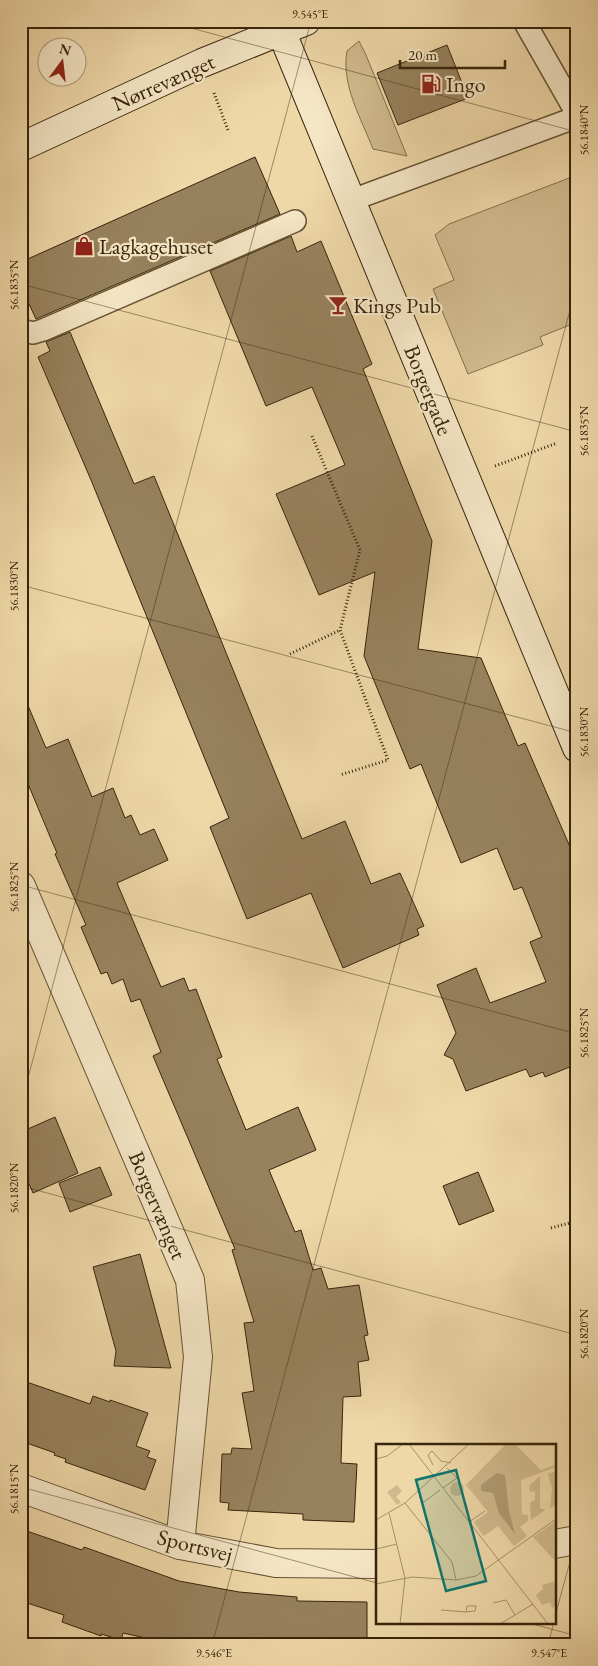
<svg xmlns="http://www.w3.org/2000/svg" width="598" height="1666" viewBox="0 0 598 1666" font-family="'EB Garamond',serif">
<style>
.green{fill:#d0ba8d;stroke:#84704c}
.building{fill:#97825d;stroke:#37250b}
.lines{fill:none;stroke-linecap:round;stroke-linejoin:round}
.lane-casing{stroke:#655232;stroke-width:24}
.street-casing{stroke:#655232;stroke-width:30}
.secondary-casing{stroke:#37250b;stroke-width:30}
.path{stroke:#37250b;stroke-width:3;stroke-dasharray:1 2.5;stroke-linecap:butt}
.lane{stroke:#f5e6c6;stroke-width:21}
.street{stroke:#f5e6c6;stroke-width:28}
.secondary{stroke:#f5e6c6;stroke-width:28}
.ticks{fill:none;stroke:#37250b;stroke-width:1;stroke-opacity:0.45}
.labels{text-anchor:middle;stroke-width:4.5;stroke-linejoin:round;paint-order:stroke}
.street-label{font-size:22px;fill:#37250b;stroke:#f5e6c6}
.poi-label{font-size:22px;fill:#37250b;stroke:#f5e6c6;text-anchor:start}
.inset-road{fill:none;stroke:#a59069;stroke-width:1}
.view{fill:#0f766e;fill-opacity:0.15;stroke:#0f766e;stroke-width:2.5}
.inset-edge{fill:none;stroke:#37250b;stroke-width:2.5}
.neatline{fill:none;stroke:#37250b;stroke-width:2}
.ticks-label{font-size:12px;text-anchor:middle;fill:#37250b}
</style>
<rect width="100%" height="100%" fill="#efd8a8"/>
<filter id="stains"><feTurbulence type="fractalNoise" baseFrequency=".004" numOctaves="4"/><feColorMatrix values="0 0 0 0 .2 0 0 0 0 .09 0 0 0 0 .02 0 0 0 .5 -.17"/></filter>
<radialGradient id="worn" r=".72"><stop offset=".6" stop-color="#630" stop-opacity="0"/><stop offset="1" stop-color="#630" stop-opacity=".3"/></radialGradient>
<g class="green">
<path d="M 359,41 L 366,55 L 407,156 L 373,149 C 361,118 341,85 347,51 Z"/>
<polygon points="577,175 577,322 540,337 543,345 468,374 433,289 454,280 435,235 449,224"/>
</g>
<g class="building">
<polygon points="447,45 468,98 398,125 377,73"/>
<polygon points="255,157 280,214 36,319 21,287 21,262"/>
<polygon points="291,236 297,252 321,241 372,364 363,369 432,541 418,649 481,658 518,746 525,743 577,863 577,1064 545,1077 543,1072 530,1077 526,1069 466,1091 453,1059 444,1055 456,1033 437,985 476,968 490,1003 546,982 530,942 542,937 522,887 514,890 497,848 461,863 421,764 410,769 364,656 375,572 319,595 276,494 345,465 312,387 266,406 210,271"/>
<polygon points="70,332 134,484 154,476 302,839 345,821 371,884 400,873 424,926 417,929 419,935 343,968 311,893 247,919 210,827 229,818 91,480 38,357 50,351 46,342"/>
<polygon points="21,689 46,748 68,739 92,797 113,788 125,818 131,815 140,835 154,829 168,860 117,883 161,987 184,978 189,991 196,989 222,1057 217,1059 246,1130 298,1107 316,1150 269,1170 295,1232 301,1230 313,1270 321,1268 328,1289 359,1285 368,1335 364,1336 369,1360 358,1362 361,1396 343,1397 341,1463 357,1464 354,1522 303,1520 303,1514 228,1510 229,1503 220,1502 222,1454 231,1454 232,1448 252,1449 242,1393 254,1391 244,1323 254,1322 232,1250 235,1249 153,1056 161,1052 140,999 131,1002 123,979 112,984 107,972 101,974 81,927 86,925 55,854 57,853 51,839 21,767"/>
<polygon points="55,1117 78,1173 33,1193 21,1165 21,1132"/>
<polygon points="100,1167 112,1195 70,1212 59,1183"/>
<polygon points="478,1172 494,1211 459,1225 443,1186"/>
<polygon points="140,1254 171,1368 114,1366 116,1351 93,1267"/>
<polygon points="21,1380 90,1404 93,1396 110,1402 110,1400 148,1413 136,1446 150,1451 147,1457 156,1460 145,1490 65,1462 66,1459 54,1455 55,1453 21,1441"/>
<polygon points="21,1529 82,1550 84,1547 179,1581 239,1592 297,1597 297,1601 367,1602 367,1645 177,1645 123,1633 121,1640 101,1634 101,1636 62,1622 64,1615 21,1601"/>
</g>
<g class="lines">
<defs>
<g id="lane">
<polyline points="524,21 577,114"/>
<polyline points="352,200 577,117"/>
<polyline points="21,330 33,333 43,330 295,221"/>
</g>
<g id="street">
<polyline points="21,886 190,1280 198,1357 180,1545"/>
<polyline points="21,1488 180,1545 276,1563 377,1564"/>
<polyline points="554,1544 577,1540"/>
</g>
<g id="secondary">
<polyline points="277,21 577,748"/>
<polyline points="21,147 202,63 306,21"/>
</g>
</defs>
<use href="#lane" class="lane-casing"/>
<use href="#street" class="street-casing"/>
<use href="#secondary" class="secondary-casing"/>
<g class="path">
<polyline points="190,21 191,25"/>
<polyline points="565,21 577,40"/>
<polyline points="214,93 228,130"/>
<polyline points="312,436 360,550 340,630 388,760 340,775"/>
<polyline points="495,466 557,443"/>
<polyline points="290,654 340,630"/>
<polyline points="551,1228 577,1221"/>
</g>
<use href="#lane" class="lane"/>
<use href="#street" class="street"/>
<use href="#secondary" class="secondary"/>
</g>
<path class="ticks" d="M 165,21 L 577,132M 21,284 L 577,432M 21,585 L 577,733M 21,885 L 577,1034M 21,1104 L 311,21M 21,1186 L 577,1335M 21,1487 L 377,1583M 554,1620 L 577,1536M 525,1622 L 577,1636M 212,1645 L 577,284M 548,1645 L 554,1622"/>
<defs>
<symbol id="fuel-bare" viewBox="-9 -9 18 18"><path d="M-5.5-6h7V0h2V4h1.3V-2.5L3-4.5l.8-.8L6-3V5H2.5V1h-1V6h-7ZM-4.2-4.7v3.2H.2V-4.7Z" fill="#8f2418" stroke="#f5e6c6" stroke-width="2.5" paint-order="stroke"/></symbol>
<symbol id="shop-bare" viewBox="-9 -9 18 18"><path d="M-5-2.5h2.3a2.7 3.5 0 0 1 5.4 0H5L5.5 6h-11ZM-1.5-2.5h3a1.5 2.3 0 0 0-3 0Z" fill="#8f2418" stroke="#f5e6c6" stroke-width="2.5" paint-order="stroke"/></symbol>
<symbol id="bar-bare" viewBox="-9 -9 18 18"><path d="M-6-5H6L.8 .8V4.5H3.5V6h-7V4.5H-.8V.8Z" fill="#8f2418" stroke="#f5e6c6" stroke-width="2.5" paint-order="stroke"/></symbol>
</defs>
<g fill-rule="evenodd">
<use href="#fuel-bare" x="417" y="70" width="28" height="28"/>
<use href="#shop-bare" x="70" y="232" width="28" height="28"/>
<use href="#bar-bare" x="324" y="291" width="28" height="28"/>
</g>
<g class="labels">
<g class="street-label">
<text transform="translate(163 82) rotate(-24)" y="8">Nørrevænget</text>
<text transform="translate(429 390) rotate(68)" y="8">Borgergade</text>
<text transform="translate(158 1205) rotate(67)" y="8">Borgervænget</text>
<text transform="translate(195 1545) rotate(14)" y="8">Sportsvej</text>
</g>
<g class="poi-label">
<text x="446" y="92">Ingo</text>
<text x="99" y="254">Lagkagehuset</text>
<text x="353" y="313">Kings Pub</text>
</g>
</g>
<g transform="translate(376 1444)">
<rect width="180" height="180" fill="#efd8a8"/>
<path d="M 130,0 L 139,0 L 165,26 L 178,21 L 180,23 L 145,36 L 146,70 L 152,71 L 152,77 L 144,83 L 151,92 L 138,102 L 122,82 L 108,92 L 105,89 L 98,78 L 112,68 L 90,41 ZM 180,27 L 180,61 L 174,64 L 176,44 L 172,30 ZM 164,32 L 164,64 L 169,66 L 155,76 L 154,59 L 159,56 L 159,47 L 154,48 L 153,42 ZM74 45a7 7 0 1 1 14 0a7 7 0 1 1-14 0ZM 21,41 L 26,47 L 20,53 L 25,58 L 21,61 L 11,48 ZM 180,77 L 180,118 L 157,93 ZM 180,137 L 180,161 L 176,164 L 174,158 L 166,161 L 160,151 L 167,145 L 166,141 Z" fill="#d0ba8d"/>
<path d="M 121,29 L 129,31 L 133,67 L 139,90 L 123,69 L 117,49 L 105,47 L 105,41 Z" fill="#b09b73"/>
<path class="inset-road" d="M 33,0 L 172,180M 0,15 L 11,12 L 27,0M 57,21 L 52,11 L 56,7 L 65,17 L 75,19M 67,44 L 81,34 L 71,24M 43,53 L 48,58 L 64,46M 29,59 L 76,118 L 80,136M 13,69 L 29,134 L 24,180M 0,76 L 29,59 L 93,0M 93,78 L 109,67M 0,105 L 21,100M 0,140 L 36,133 L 80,136 L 100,132 L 180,75M 117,159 L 130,156 L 139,171M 65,166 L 90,168 L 99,167 L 100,162 L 91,162 L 90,168M 124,180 L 157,160"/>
<path class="view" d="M 80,26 L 110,137 L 70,147 L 40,36 Z"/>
<rect width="180" height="180" class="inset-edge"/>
</g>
<rect width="598" height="1666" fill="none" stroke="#efd8a8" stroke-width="55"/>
<g transform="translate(62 62) rotate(15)"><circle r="24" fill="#f5e6c6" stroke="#a9997b"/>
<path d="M0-4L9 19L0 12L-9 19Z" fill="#8f2418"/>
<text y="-8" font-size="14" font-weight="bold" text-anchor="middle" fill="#37250b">N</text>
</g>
<path d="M400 60v8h105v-8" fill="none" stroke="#37250b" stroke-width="2.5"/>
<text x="408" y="60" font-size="15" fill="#37250b" stroke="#f5e6c6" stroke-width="4" paint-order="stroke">20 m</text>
<rect x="28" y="28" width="542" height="1610" class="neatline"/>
<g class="ticks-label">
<text x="310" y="18">9.545°E</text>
<text transform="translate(584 130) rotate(-90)" y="4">56.1840°N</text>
<text transform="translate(14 285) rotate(-90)" y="4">56.1835°N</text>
<text transform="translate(584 431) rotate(-90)" y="4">56.1835°N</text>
<text transform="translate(14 586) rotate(-90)" y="4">56.1830°N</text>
<text transform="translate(584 732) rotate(-90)" y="4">56.1830°N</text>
<text transform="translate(14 887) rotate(-90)" y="4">56.1825°N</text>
<text transform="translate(584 1033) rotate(-90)" y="4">56.1825°N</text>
<text transform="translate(14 1188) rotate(-90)" y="4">56.1820°N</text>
<text transform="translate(584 1334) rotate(-90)" y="4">56.1820°N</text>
<text transform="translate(14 1489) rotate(-90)" y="4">56.1815°N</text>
<text x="214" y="1657">9.546°E</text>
<text x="549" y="1657">9.547°E</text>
</g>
<rect width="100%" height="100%" filter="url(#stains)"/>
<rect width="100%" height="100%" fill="url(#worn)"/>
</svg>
